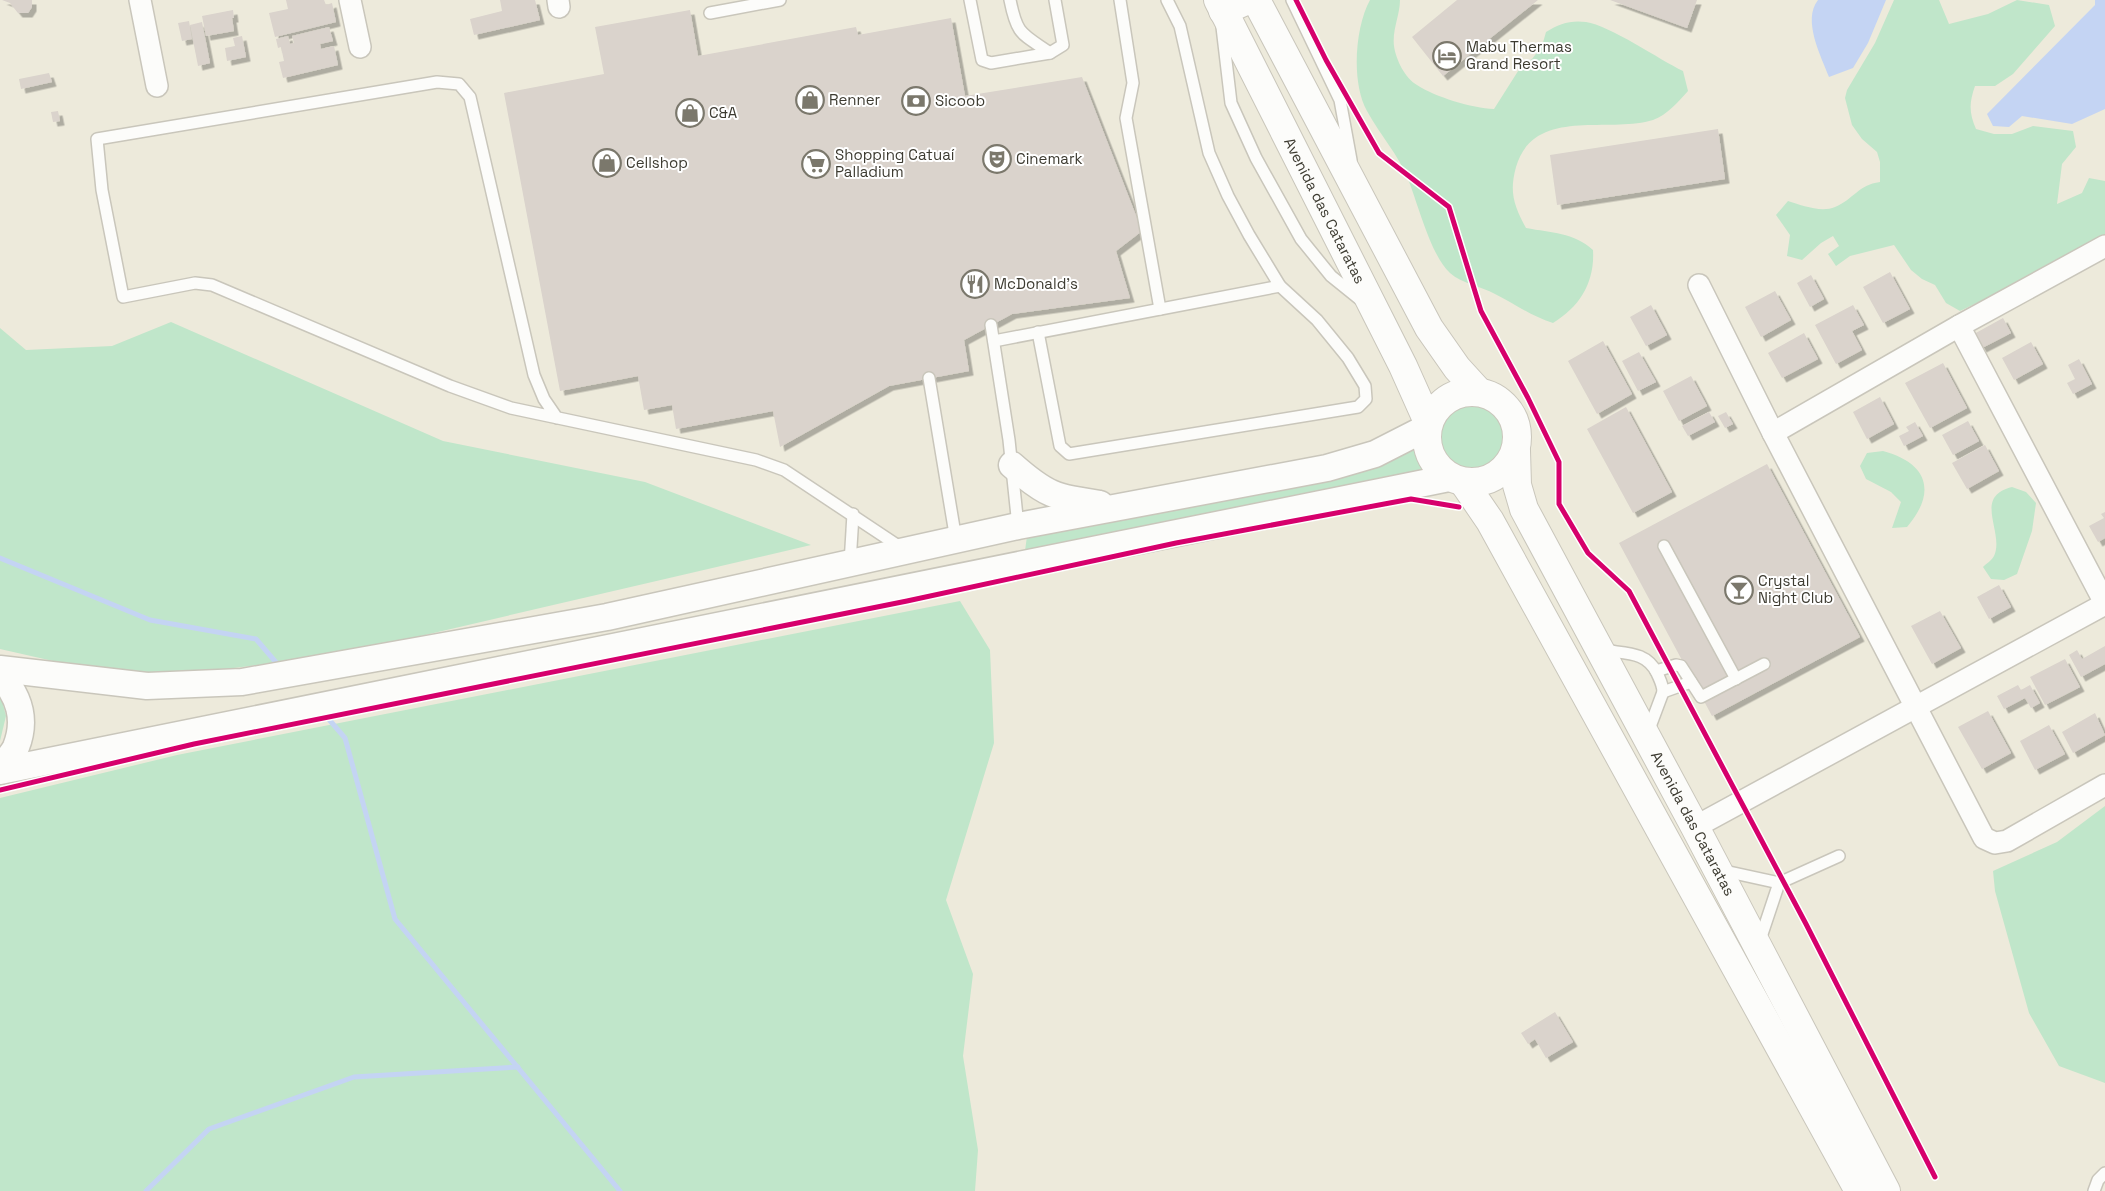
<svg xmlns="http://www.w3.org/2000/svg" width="2105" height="1191" viewBox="0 0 2105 1191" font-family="'Space Grotesk',sans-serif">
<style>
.green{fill:#c0e6ca}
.water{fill:#c4d4f3}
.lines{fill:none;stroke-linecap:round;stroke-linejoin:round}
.stream{stroke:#c4d4f3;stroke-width:5}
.building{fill:#dad3cc;filter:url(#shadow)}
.service-casing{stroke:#c9c6bb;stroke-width:14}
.minor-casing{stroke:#c9c6bb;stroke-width:24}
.tertiary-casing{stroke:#c9c6bb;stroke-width:29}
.primary-casing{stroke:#c9c6bb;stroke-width:30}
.trunk-casing{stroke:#c9c6bb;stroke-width:30}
.service{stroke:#fcfcfa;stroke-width:11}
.minor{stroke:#fcfcfa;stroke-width:21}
.tertiary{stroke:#fcfcfa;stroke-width:26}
.primary{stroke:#fcfcfa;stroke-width:28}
.trunk{stroke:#fcfcfa;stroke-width:28}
.cycleway-casing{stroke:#fff;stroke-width:8}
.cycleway{stroke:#d6006c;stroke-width:5}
.labels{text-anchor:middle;stroke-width:4;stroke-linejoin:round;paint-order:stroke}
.poi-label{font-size:15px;fill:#3d3b31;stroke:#fff;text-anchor:start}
.street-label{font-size:15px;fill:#3d3b31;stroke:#fff}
</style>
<defs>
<filter id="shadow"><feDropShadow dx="4.5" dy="4.5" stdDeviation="0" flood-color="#0004"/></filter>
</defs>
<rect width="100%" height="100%" fill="#edeadb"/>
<g class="green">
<path d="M 1370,0 L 1400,0 C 1400,15 1392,30 1394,46 C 1396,60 1405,78 1417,85 C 1435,97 1472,108 1494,109 L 1520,68 L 1532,59 L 1542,46 L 1546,32 C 1559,24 1570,20 1586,22 C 1609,25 1660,60 1683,71 L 1688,91 C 1678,102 1667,115 1653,120 C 1608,134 1534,106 1516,167 C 1509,192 1514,206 1526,228 C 1552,233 1573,232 1593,250 C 1595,282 1580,307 1553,323 C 1531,316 1515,304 1495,294 C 1481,286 1462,284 1450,273 C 1431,256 1418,204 1408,179 C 1398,154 1380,135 1367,111 C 1351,83 1355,27 1370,0 Z"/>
<path d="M 1894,0 L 1939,0 L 1949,24 L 1988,14 L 2017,0 L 2049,5 L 2055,26 L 2013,74 L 1995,86 L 1975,86 C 1969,103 1969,113 1976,129 L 1994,134 L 2012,134 L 2033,126 L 2073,131 L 2076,147 L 2062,164 L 2057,204 L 2082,193 L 2089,178 L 2105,181 L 2105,241 L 1960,311 L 1946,303 L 1935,285 L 1922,279 L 1911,270 L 1894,245 L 1850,256 L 1836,266 L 1828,254 L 1839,246 L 1833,236 L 1821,243 L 1802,260 L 1787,256 L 1790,235 L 1776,215 L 1788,201 C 1801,205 1821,213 1835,207 C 1854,199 1858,185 1880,182 L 1880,162 L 1877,152 L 1862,139 L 1852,125 L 1845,98 L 1847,90 L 1875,43 Z"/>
<polygon points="171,322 443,441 645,482 811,545 339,655 137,680 0,649 0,328 26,350 112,346"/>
<circle cx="1472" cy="437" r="32"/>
<polygon points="1411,441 1420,461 1432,473 1025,551 1027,536"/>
<path d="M 1883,451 C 1928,463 1937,492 1907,527 L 1892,528 L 1901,502 L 1891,492 L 1866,479 L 1860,466 L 1867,453 Z"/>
<path d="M 2012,487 L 2026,492 L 2036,503 L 2032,531 L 2017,574 L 2004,580 L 1991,579 L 1983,567 C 1986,564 1992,560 1994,556 C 2005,532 1972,497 2012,487 Z"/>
<polygon points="960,601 990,650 994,743 946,900 973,974 963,1056 978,1150 975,1191 0,1191 0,798 177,755"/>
<polygon points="0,693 6,716 0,741"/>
<polygon points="2105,806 2105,1083 2059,1066 2029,1013 1995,891 1993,871 2057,842"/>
</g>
<g class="water">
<path d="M 1818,0 L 1886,0 L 1868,43 L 1853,68 L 1829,77 C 1821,56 1802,20 1818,0 Z"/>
<polygon points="2095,0 2105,0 2105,109 2072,124 2022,116 2009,127 1993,126 1987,114 2095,5"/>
</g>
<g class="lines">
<g class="stream">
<polyline points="0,558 150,620 256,639 280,667"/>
<polyline points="326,716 345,738 395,919 620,1191"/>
<polyline points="146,1191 209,1129 354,1077 518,1067"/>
</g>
</g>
<g class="building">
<polygon points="2,0 32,0 32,7 28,13 18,13 10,3"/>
<polygon points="286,0 324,0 326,5 332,3 336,22 275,37 269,13 288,9"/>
<polygon points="500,0 535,0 540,20 474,35 470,19 502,11"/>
<polygon points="1457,0 1538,0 1443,76 1412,37"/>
<polygon points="1610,0 1697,0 1687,28"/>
<polygon points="233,10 234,18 232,18 234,31 206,36 202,16"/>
<polygon points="690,10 698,56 856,27 858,35 951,18 965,96 1082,77 1142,231 1116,251 1130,298 1012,314 964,340 969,371 889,386 780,447 773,411 676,429 672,405 644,410 638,376 560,391 504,93 604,74 595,27"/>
<polygon points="189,21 192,39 182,41 178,23"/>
<polygon points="202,22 210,63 198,66 190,25"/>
<polygon points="329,27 333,41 320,44 321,49 334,46 338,65 283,78 279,62 284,61 281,47 278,48 276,39 288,36 290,44 294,43 292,36"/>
<polygon points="242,36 246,57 227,61 225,48 235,46 233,38"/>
<polygon points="49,73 52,82 21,89 19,79"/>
<polygon points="58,111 60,121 53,122 51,112"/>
<polygon points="1718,129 1725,179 1557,205 1550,155"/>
<polygon points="1890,272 1910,309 1883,323 1863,287"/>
<polygon points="1811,275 1824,299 1810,307 1797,283"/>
<polygon points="1775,291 1791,320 1761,337 1745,307"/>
<polygon points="1651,305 1667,335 1646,346 1630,317"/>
<polygon points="1853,305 1864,325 1852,331 1862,350 1836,364 1815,325"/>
<polygon points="2003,318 2011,333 1982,348 1974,334"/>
<polygon points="1804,333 1818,359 1782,378 1768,353"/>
<polygon points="1603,341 1632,394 1597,414 1568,361"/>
<polygon points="2031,342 2043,364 2014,380 2002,358"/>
<polygon points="1639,352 1656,382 1638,391 1622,361"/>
<polygon points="2079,359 2092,384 2073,394 2067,383 2075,379 2068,365"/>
<polygon points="1943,363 1967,408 1930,428 1905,383"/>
<polygon points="1691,376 1707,406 1679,421 1663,391"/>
<polygon points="1880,397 1894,424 1867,439 1853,412"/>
<polygon points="1626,407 1672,492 1633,513 1587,429"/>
<polygon points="1709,412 1715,422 1688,436 1682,426"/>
<polygon points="1726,412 1733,424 1725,428 1718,416"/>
<polygon points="1968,421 1979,441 1953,455 1942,435"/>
<polygon points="1915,422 1923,436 1904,446 1899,436 1909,431 1906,427"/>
<polygon points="1985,445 1999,471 1967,489 1952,463"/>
<polygon points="1767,464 1860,637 1712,716 1619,543"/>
<polygon points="2105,512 2105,538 2098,542 2089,526 2104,518 2101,514"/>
<polygon points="1999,585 2011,607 1989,619 1977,597"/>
<polygon points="1940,611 1961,648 1932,664 1911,626"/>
<polygon points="2105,646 2105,664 2081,677 2069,655 2077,650 2082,659"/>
<polygon points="2065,659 2080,687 2045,705 2030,677"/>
<polygon points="2018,685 2021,690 2030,685 2040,703 2031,708 2025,698 2004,709 1997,696"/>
<polygon points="1988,711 2011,753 1982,769 1958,727"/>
<polygon points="2095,713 2105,735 2073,753 2062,732"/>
<polygon points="2049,725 2065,754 2035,770 2020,741"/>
<polygon points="1555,1012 1573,1042 1546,1058 1535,1039 1528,1044 1521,1033"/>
</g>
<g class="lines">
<defs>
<g id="service">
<polyline points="970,0 982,60 991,63 1050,53 1063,45 1055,0"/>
<path d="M 1010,0 C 1017,35 1021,33 1050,53"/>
<polyline points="1120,0 1133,83 1126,118 1160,309"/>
<polyline points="1292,0 1340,100 1351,160"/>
<polyline points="710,13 780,0"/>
<polyline points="1222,27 1231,103 1256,158 1301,239 1331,276 1362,301"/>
<polyline points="991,325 1009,440 1018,526"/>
<polyline points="1038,332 1060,446 1069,454 1358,407 1366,399 1365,386 1348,358 1317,320 1280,286 1249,235 1228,196 1209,153 1180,26 1167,0"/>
<polyline points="994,341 1280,286"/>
<polyline points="929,378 956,540"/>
<polyline points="557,418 544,399 534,375 470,97 459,84 437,82 97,139 102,190 123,297 195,283 212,285 450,386 511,408 756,460 784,470 903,549"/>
<polyline points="1664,546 1736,679"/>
<polyline points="850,564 853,514"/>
<path d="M 1603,650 C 1626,654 1646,651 1657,673 C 1660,680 1663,685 1663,692 L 1648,732"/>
<polyline points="1656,671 1676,665 1681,666 1701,697 1764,664"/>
<polyline points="1663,692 1691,682"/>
<polyline points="1720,870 1779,883 1839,856"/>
<polyline points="1759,943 1779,883"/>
<polyline points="2094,1191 2098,1180 2105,1173"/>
</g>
<g id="minor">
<polyline points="140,0 157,86"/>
<polyline points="350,0 360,47"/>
<polyline points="558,0 559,7"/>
<polyline points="1699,285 1773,433 1984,838 1995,843 2007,841 2105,785"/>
<polyline points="1959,326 2105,603"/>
<polyline points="1773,433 1959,326 2105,246"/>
<polyline points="1695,827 2105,604"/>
</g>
<g id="tertiary">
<path d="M 1012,465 C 1047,496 1055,497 1100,504"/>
<polyline points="0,669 147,686 242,682 607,617 1018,526 1327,468 1375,454 1426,428"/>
<path d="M 0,675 C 19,696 27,719 16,747 C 13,754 5,762 0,769"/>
<polyline points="0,771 1449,478"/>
</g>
<g id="primary">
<path id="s1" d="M 1218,0 L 1403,366 L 1428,422"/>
<polyline points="1256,0 1429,328 1457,368 1478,391"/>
<circle cx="1472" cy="437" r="45"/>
<path id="s2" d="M 1516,451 L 1517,485 L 1524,509 L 1695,827 L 1886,1191"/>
<polyline points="1464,483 1490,521 1859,1191"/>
</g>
<polyline id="trunk" points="1223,11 1248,0"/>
</defs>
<use href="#service" class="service-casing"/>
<use href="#minor" class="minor-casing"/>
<use href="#tertiary" class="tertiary-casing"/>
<use href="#primary" class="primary-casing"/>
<use href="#trunk" class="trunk-casing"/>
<use href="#service" class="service"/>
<use href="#minor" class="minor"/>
<use href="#tertiary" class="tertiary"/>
<use href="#primary" class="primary"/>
<use href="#trunk" class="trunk"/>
<defs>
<g id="cycleway">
<polyline points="1296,0 1326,60 1379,153 1449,207 1481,311 1528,398 1559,462 1559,504 1588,553 1629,591 1806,924 1935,1177"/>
<polyline points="0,790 194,744 907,601 1176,543 1411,499 1459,507"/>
</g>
</defs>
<use href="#cycleway" class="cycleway-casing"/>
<use href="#cycleway" class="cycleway"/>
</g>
<defs>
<symbol id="hotel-ring" viewBox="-11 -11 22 22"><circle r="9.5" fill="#fff" stroke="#7b786c" stroke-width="1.5"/><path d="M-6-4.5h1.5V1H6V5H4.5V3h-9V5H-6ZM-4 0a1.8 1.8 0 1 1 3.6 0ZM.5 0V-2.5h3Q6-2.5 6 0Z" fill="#7b786c"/></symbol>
<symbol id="shop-ring" viewBox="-11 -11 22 22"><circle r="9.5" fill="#fff" stroke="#7b786c" stroke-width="1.5"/><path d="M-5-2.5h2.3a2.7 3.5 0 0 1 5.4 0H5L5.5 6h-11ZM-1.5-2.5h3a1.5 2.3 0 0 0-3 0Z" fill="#7b786c"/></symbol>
<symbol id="bank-ring" viewBox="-11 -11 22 22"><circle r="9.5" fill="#fff" stroke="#7b786c" stroke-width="1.5"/><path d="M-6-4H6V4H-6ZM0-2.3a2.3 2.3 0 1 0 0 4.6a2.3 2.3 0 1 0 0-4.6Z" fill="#7b786c"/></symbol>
<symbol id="theatre-ring" viewBox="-11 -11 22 22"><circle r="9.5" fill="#fff" stroke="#7b786c" stroke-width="1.5"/><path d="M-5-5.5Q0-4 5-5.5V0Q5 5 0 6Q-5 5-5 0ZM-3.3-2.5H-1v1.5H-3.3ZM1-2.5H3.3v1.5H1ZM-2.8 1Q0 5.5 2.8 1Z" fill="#7b786c"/></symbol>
<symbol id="supermarket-ring" viewBox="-11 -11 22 22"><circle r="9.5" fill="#fff" stroke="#7b786c" stroke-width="1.5"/><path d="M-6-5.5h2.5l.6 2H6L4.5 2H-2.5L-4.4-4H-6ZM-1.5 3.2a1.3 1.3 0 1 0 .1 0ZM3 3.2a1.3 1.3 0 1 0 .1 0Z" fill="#7b786c"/></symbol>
<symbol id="restaurant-ring" viewBox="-11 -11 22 22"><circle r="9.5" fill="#fff" stroke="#7b786c" stroke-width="1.5"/><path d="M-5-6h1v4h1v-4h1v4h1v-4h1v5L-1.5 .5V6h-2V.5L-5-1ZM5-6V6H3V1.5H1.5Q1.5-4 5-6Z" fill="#7b786c"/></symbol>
<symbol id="bar-ring" viewBox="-11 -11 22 22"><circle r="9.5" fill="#fff" stroke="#7b786c" stroke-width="1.5"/><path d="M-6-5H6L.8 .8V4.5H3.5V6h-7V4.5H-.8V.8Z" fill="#7b786c"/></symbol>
</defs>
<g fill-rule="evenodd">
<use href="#hotel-ring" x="1431" y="40" width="32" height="32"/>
<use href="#shop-ring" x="794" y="84" width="32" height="32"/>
<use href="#bank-ring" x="900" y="85" width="32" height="32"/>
<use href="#shop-ring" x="674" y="97" width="32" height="32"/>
<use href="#theatre-ring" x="981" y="143" width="32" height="32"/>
<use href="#shop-ring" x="591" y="147" width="32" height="32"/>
<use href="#supermarket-ring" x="800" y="148" width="32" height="32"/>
<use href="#restaurant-ring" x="959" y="268" width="32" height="32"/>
<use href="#bar-ring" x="1723" y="574" width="32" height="32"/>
</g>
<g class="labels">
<g class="poi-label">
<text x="1466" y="52">Mabu Thermas<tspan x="1466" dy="17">Grand Resort</tspan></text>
<text x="829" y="105">Renner</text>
<text x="935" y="106">Sicoob</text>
<text x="709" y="118">C&amp;A</text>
<text x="835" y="160">Shopping Catuaí<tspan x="835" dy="17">Palladium</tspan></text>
<text x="1016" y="164">Cinemark</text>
<text x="626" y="168">Cellshop</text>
<text x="994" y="289">McDonald's</text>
<text x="1758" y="586">Crystal<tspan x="1758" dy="17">Night Club</tspan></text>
</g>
<g class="street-label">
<text dy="5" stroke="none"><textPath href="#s1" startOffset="236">Avenida das Cataratas</textPath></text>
<text dy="5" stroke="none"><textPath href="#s2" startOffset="416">Avenida das Cataratas</textPath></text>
</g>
</g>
</svg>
